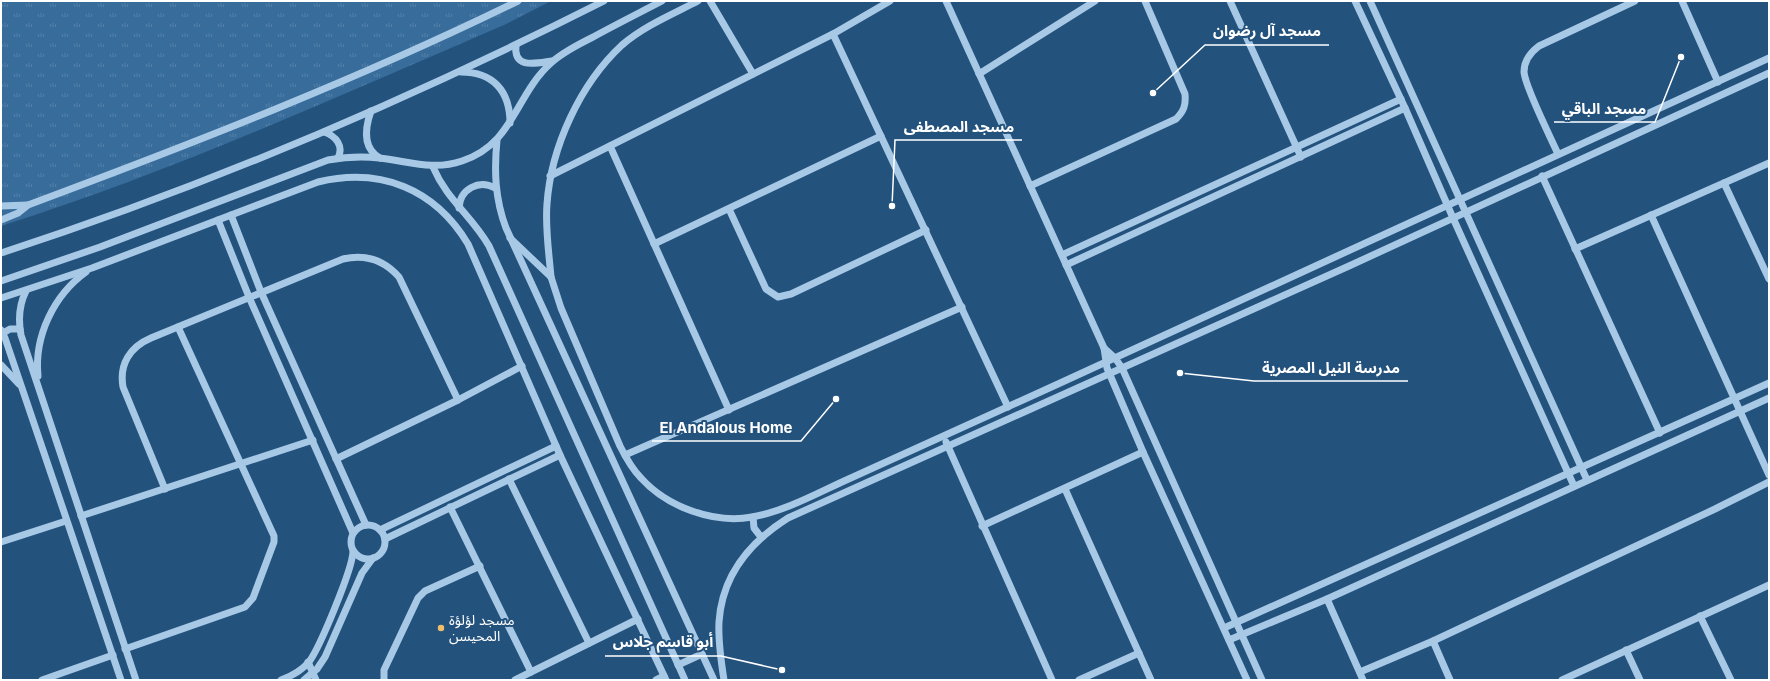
<svg xmlns="http://www.w3.org/2000/svg" width="1770" height="681" viewBox="0 0 1770 681" font-family="Inter,'Noto Sans Arabic',sans-serif">
<style>
.grass{fill:url(#grass-tufts)}
.lines{fill:none;stroke-linecap:round;stroke-linejoin:round}
.minor{stroke:#a8c9e6;stroke-width:7}
.poi-dot{fill:#f0be6b;stroke:#23527d;stroke-width:1.5}
.labels{text-anchor:middle;stroke-width:4;stroke-linejoin:round;paint-order:stroke}
.poi-label{font-size:14px;fill:#fff;stroke:#23527d;text-anchor:start}
.leader{fill:none;stroke:#fff;stroke-width:1.5}
.callout-dot{fill:#fff;stroke:#23527d;stroke-width:1.5}
.callout-label{font-size:15px;text-anchor:middle;font-weight:bold;fill:#fff;stroke:#23527d;stroke-width:4;stroke-linejoin:round;paint-order:stroke}
</style>
<defs>
<pattern id="grass-tufts" width="24" height="20" patternUnits="userSpaceOnUse"><rect width="24" height="20" fill="#376c9b"/><path d="M3 7l-1-3M5 7V3M7 7l1-3M15 17l-1-3M17 17v-4M19 17l1-3" fill="none" stroke="#5582aa"/></pattern>
</defs>
<rect width="100%" height="100%" fill="#23527d"/>
<path class="grass" d="M 1,1 L 551,1 L 504,25 C 338,96 173,172 1,226 Z"/>
<g class="lines">
<g class="minor">
<polyline points="710,1 753,74"/>
<polyline points="946,1 1104,348 1107,368 1143,452 1247,680"/>
<polyline points="1230,1 1301,157"/>
<polyline points="1355,1 1405,108 1453,218 1574,486"/>
<polyline points="1370,1 1587,480"/>
<polyline points="1682,1 1718,82"/>
<polyline points="833,34 1008,407"/>
<path d="M 516,45 C 513,70 537,63 552,61"/>
<path d="M 461,72 C 493,72 510,91 510,123"/>
<polyline points="979,74 1095,1"/>
<path d="M 371,111 C 365,128 362,148 380,158"/>
<path d="M 324,132 C 336,136 344,146 338,158"/>
<path d="M 497,140 C 494,171 495,199 506,228 L 714,680"/>
<polyline points="610,146 729,410"/>
<path d="M 1558,154 C 1551,138 1525,87 1524,72 C 1524,61 1531,52 1539,46 L 1635,1"/>
<path d="M 433,167 C 447,200 472,216 489,246 L 685,680"/>
<polyline points="550,176 833,34 890,1"/>
<polyline points="1542,176 1660,433"/>
<polyline points="1724,183 1769,279"/>
<path d="M 1030,186 L 1176,119 C 1184,111 1186,105 1185,94 L 1145,1"/>
<polyline points="1,206 28,205"/>
<path d="M 459,208 C 460,189 479,179 495,188"/>
<polyline points="729,209 766,289 778,297 791,294 926,230"/>
<polyline points="231,215 261,292 366,525"/>
<polyline points="1651,215 1769,475"/>
<path d="M 1,220 L 18,213 L 28,205 C 194,143 359,79 518,1"/>
<polyline points="218,220 249,297 353,533"/>
<path d="M 510,238 L 551,277 L 561,308 L 620,446 C 626,458 632,469 641,478 C 667,507 714,524 752,517 C 787,511 821,491 853,477 C 922,446 990,415 1058,384 C 1295,275 1533,168 1769,58"/>
<polyline points="654,244 881,136"/>
<polyline points="1575,249 1769,163"/>
<path d="M 1,253 C 208,186 410,99 604,1"/>
<polyline points="1062,255 1401,99"/>
<polyline points="1066,265 1405,108"/>
<path d="M 551,277 C 549,253 545,228 547,204 C 551,147 580,84 622,45 C 644,26 673,14 698,1"/>
<path d="M 1,281 L 100,247 L 328,160 C 345,157 362,156 379,158 C 408,161 433,171 462,161 C 514,144 515,95 551,63 C 564,51 580,44 595,36 C 617,24 639,13 662,1"/>
<path d="M 26,291 C 19,305 18,319 21,335 L 136,680"/>
<path d="M 1,298 L 92,268 L 318,182 C 381,167 435,189 468,244 L 560,455 L 666,680"/>
<polyline points="1,330 5,338 121,680"/>
<polyline points="3,333 10,329 20,329"/>
<polyline points="1104,348 1115,358 1122,368 1262,680"/>
<polyline points="1,365 19,384"/>
<path d="M 38,376 C 34,336 54,295 86,272"/>
<polyline points="946,442 1052,680"/>
<polyline points="625,455 962,307"/>
<polyline points="336,459 458,400 522,366"/>
<polyline points="509,479 589,643"/>
<path d="M 165,489 L 123,387 C 119,364 130,347 151,338 L 343,259 C 365,254 384,260 399,277 L 458,400"/>
<polyline points="1065,489 1151,680"/>
<polyline points="450,507 531,672"/>
<polyline points="81,516 313,440"/>
<polyline points="753,517 754,528 761,537"/>
<circle cx="368" cy="542" r="17"/>
<polyline points="982,526 1143,452"/>
<polyline points="380,530 556,446"/>
<polyline points="385,539 560,455"/>
<polyline points="1,542 66,521"/>
<polyline points="1327,599 1363,680"/>
<polyline points="1700,616 1731,680"/>
<polyline points="1224,628 1769,383"/>
<polyline points="1229,640 1327,599 1769,398"/>
<polyline points="1433,641 1450,680"/>
<polyline points="125,649 245,607 253,598 274,542 274,536 178,327"/>
<polyline points="1626,650 1640,680"/>
<polyline points="308,662 316,680"/>
<polyline points="678,665 702,654"/>
<polyline points="1360,672 1433,641 1715,509 1769,482"/>
<polyline points="42,680 113,655"/>
<path d="M 281,680 C 292,676 301,671 309,662 C 320,647 353,568 353,551"/>
<polyline points="304,680 317,669 325,657 362,573 373,558"/>
<polyline points="384,680 384,670 418,598 425,591 480,566"/>
<polyline points="515,680 638,619"/>
<polyline points="656,680 664,676"/>
<path d="M 724,680 C 721,661 718,641 719,622 C 722,576 750,542 788,518 L 1349,266 L 1769,73"/>
<polyline points="1079,680 1139,653"/>
<polyline points="1562,680 1769,585"/>
</g>
</g>
<circle class="poi-dot" cx="441" cy="628" r="4"/>
<g class="labels">
<g class="poi-label">
<text x="449" y="625">مسجد لؤلؤة<tspan x="449" dy="16">المحيسن</tspan></text>
</g>
</g>
<path class="leader" d="M1153 93L1205 45H1329M1681 57L1655 122H1554M892 206L895 140H1022M1180 373L1254 381H1408M836 399L801 441H652M782 670L721 656H605"/>
<g class="callout-dot">
<circle cx="1153" cy="93" r="4"/>
<circle cx="1681" cy="57" r="4"/>
<circle cx="892" cy="206" r="4"/>
<circle cx="1180" cy="373" r="4"/>
<circle cx="836" cy="399" r="4"/>
<circle cx="782" cy="670" r="4"/>
</g>
<g class="callout-label">
<text x="1267" y="36">مسجد آل رضوان</text>
<text x="1604" y="114">مسجد الباقي</text>
<text x="959" y="132">مسجد المصطفى</text>
<text x="1331" y="373">مدرسة النيل المصرية</text>
<text x="726" y="433">El Andalous Home</text>
<text x="663" y="647">أبو قاسم جلاس</text>
</g>
<rect width="1770" height="681" fill="none" stroke="#ffffff" stroke-width="4"/>
</svg>
